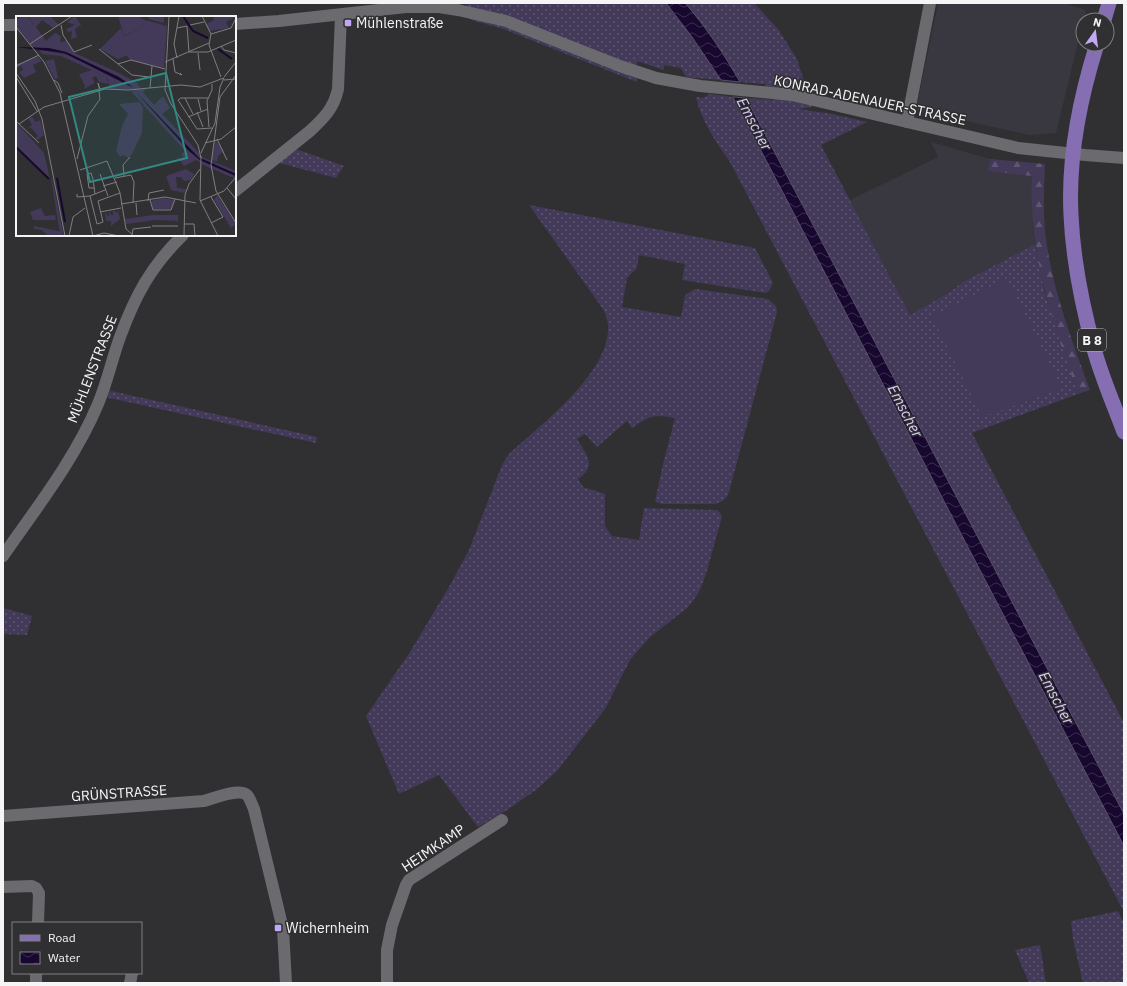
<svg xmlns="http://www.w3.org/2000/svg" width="1127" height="986" viewBox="0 0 1127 986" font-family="'IBM Plex Sans',sans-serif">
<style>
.built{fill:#393740}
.grass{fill:url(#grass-dots)}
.forest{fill:url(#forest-firs)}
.pitch{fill:#433a59}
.water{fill:url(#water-waves);stroke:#5a4f6b}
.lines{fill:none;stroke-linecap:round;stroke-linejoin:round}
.minor{stroke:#6b6a6e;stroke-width:12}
.major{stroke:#856eb1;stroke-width:15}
.poi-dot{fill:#bfa9f4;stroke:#302f32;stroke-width:1.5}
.labels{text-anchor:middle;stroke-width:3;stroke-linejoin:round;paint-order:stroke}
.shield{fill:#302f32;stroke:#bababb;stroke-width:1}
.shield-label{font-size:13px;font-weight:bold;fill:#f5f5f6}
.poi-label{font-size:14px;fill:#f5f5f6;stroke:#302f32;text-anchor:start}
.street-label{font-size:14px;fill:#f5f5f6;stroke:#302f32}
.water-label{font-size:15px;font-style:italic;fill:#d8ccfa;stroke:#302f32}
.inset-river{fill:none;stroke:#180830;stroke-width:2}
.inset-road{fill:none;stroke:#7f7e80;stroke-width:1}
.view{fill:#328982;fill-opacity:0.15;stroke:#328982;stroke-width:2}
.inset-edge{fill:none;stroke:#f5f5f6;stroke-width:2}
</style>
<defs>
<pattern id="grass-dots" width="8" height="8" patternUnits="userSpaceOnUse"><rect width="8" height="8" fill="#433a59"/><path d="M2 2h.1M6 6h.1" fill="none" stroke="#5f5771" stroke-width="1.8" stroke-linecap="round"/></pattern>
<pattern id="forest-firs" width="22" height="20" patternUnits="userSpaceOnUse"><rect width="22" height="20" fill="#433a59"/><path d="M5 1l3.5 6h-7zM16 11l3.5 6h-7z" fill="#5f5771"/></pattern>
<pattern id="water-waves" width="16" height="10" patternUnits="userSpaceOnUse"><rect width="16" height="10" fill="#180830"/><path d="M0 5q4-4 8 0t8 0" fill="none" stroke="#3a2d4f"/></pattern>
</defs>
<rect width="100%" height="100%" fill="#302f32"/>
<g class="built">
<polygon points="938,3 1064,3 1086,10 1056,133 1029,135 916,110"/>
<polygon points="931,142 990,159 988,171 1032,175 1033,228 1035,244 963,282 950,292 910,315 850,200 938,157"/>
</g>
<g class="grass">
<polygon points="466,3 666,3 692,37 721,80 686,77 681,68 664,65 664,70 637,61 637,82 503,29 471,20"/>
<path d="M 685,3 L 754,3 L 778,29 L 797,59 L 812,107 L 799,109 L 832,114 L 867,122 L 821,145 L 910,315 L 950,292 L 963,282 L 1035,244 L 1045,293 L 1078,394 L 972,433 L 1124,723 L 1124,814 L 746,98 L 775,100 L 765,84 L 740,82 C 724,54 706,27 685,3 Z"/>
<path d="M 710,94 L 733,97 L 1124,846 L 1124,912 L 730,162 C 717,143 701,121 696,97 L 703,98 Z"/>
<polygon points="293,148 344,166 336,178 276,162"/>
<path d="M 529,205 L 755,248 L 773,283 L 769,291 L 765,293 L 682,280 L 685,264 L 639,255 L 637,268 L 627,278 L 622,307 L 681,317 L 685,295 L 695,289 L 768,299 L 776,306 L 777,312 L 729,492 C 726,500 723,501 715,504 L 662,504 L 655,502 L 663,464 L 675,418 C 653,414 651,415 632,428 L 627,421 L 597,447 L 585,434 L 577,439 C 586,454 598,466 578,479 L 583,487 L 605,494 L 605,526 L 612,536 L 639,540 L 644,508 L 717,510 L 720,513 L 722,517 L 706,574 L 700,590 L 693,601 L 687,608 L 649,638 L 630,660 L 605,709 L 557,771 L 536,790 L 507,810 L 478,827 L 439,775 L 399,794 L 366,716 L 410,652 L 449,587 L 469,550 L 502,465 L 508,455 C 539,426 610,373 608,327 C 608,321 606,315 603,309 Z"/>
<polygon points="107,390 317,437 316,443 105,397"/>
<polygon points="3,608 32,616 27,635 3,634"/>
<polygon points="1118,911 1124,923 1124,983 1083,983 1073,939 1071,921"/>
<polygon points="1040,945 1046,983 1029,983 1015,950"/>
</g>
<path class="forest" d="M 990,159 L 1045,164 C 1044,187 1043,209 1045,231 C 1051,286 1071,338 1090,390 L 1078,394 C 1053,322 1028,254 1032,176 L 988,171 Z"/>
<polygon class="pitch" points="1007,278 1062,389 982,417 932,316"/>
<g class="water">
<path d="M 666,3 L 685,3 C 706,27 724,54 740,82 L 721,80 L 692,37 Z"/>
<polygon points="733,97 746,98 1124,814 1124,846"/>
</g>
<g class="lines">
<g class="minor">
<polyline points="235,24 279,21 406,7 439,7 458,10 506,21 620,66 656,78 700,86 792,95 1018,148 1085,155 1124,158"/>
<polyline points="3,25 17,25"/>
<polyline points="907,122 930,3"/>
<path d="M 235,191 L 310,131 C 324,118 334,108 338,89 L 341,15"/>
<path d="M 3,556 C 37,507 75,459 98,404 C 107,383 112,359 120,337 C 135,296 151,266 183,235"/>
<path d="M 3,816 L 204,801 C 214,798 239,788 247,795 C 250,798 252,805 254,809 L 283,929 L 286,983"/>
<polyline points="3,887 32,886 36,888 39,893 38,923"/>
<polyline points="36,983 36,973"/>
<polyline points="130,983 132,973"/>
<polyline points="387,983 387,950 392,925 406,885 409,880 502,820"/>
</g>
<g class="major">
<polyline points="1104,20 1109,3"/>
<path d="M 1097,44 C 1080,98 1068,158 1071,215 C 1073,260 1082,305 1094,349 C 1102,378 1114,405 1124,432"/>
</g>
</g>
<g class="poi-dot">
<rect x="344" y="19" width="8" height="8" rx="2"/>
<rect x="274" y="924" width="8" height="8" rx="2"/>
</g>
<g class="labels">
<rect class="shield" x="1078" y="329" width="28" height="22" rx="3"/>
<g class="shield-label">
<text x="1092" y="345">B 8</text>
</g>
<g class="poi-label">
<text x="356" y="28">Mühlenstraße</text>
<text x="286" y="933">Wichernheim</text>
</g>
<g class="street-label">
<text transform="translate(870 100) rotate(12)" y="5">KONRAD-ADENAUER-STRASSE</text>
<text transform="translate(92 369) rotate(-69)" y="5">MÜHLENSTRASSE</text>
<text transform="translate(119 793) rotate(-4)" y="5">GRÜNSTRASSE</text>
<text transform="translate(433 848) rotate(-34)" y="5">HEIMKAMP</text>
</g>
<g class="water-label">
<text transform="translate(754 124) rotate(62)" y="5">Emscher</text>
<text transform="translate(905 411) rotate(62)" y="5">Emscher</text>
<text transform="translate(1056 698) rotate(62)" y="5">Emscher</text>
</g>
</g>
<g transform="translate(16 16)">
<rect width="220" height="220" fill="#302f32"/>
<path d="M 5,0 L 11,0 L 19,10 L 12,0 L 34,0 L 43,9 L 37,12 L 26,4 L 20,11 L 30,25 L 39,17 L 42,18 L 45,21 L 44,27 L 51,24 L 59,37 L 103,57 L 121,67 L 125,73 L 130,73 L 127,76 L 138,89 L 147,80 L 154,92 L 146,98 L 184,138 L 184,143 L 109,65 L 50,36 L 17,31 L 0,10 L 0,4 ZM 59,0 L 65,9 L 59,13 L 61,21 L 55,23 L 56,15 L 52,16 L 50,13 L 59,9 L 51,6 ZM 105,12 L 108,20 L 103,28 L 112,39 L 102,43 L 84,33 ZM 23,33 L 52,39 L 104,63 L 117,73 L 94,73 L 91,61 L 45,40 L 26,38 ZM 22,40 L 25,45 L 17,49 L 20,56 L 8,62 L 3,56 L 7,54 L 5,50 L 0,52 L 0,48 ZM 38,43 L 42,62 L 39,63 L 29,45 ZM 118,74 L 173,135 L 184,144 L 184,146 L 180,144 L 168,150 L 161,141 L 168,144 L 165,138 L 169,135 L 115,75 ZM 123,86 L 127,91 L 126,117 L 116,138 L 112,142 L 107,139 L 104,141 L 100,135 L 106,110 L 112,98 L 103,88 ZM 16,101 L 20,106 L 24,104 L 27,113 L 28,119 L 21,124 L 19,122 L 22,120 L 18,115 L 14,111 L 9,113 L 16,109 L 12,102 ZM 0,106 L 28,137 L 34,163 L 0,131 ZM 186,141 L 220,155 L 220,163 L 185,148 ZM 170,153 L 178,158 L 175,164 L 168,165 L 165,161 L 160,161 L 161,172 L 170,173 L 169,177 L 155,174 L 150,160 ZM 35,162 L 36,162 L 47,216 L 44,216 L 43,212 ZM 201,179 L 220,208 L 215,212 L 198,184 ZM 147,182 L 158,184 L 156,193 L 137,193 L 135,185 ZM 25,192 L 29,200 L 39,199 L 40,204 L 17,204 L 14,196 ZM 102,193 L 104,203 L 95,210 L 95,205 L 90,205 L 89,196 L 93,201 L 93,195 L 95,199 L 97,199 L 97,194 L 101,197 Z" fill="#433a59"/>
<path d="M 76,54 L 91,61 L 92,68 L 83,66 L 80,60 L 76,62 L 79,67 L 68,73 L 69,70 L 63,58 ZM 199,124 L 208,135 L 202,140 L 201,146 L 196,144 ZM 18,210 L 47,216 L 48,220 L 32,220 L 26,214 L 18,213 Z" fill="#433a59"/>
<path d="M 129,4 L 151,10 L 148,52 L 114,44 L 103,29 L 105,22 L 123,13 Z" fill="#433a59"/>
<path d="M 197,0 L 220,0 L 220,1 L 210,6 L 213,12 L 193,15 L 190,8 L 198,4 Z" fill="#433a59"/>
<path d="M 102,0 L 122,0 L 129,4 L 123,13 L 108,20 ZM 137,199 L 162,199 L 162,205 L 140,204 L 110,208 L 109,203 Z" fill="#433a59"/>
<path d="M 133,0 L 148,0 L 148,7 L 132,3 Z" fill="#433a59"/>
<path d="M 0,31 L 33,32 L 50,36 L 103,61 L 118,72 L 48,37 ZM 118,74 L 184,143 L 184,144 L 173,135 Z" fill="#180830"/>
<path class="inset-river" d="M 167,0 L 177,15 L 192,22M 202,33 L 216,43M 0,131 L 33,163M 184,143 L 220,159M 41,162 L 49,206"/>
<path class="inset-road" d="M 153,0 L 149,74 L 155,88 L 182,129 L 185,142M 186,0 L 195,18M 45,9 L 47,19 L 58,36 L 76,29M 174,9 L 188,6M 0,11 L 28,46 L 44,77 L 77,220M 161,12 L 171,10 L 173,36 L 192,36 L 220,24M 195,18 L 193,29 L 205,61M 195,18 L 215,12 L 220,2M 14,28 L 56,0M 205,30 L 208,34 L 220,37M 83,33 L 116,59 L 133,61M 182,37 L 184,54M 161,42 L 158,28 L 163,0M 157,43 L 159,56 L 166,59 L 164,57M 149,46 L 193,27M 102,48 L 115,44 L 149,53M 0,50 L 23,39M 0,57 L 19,85 L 26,103 L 49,220M 220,59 L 204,81 L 195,149 L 200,175 L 220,207M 0,61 L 21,95M 208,61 L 220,46M 38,64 L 42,67 L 46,77M 208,64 L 220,63M 134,72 L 136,50M 84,73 L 82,67 L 84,75M 169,82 L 177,98M 192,82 L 165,82 L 162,84 L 181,113 L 196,112M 182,83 L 185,95M 181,96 L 187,111M 172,101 L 192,93M 0,105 L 23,127M 3,108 L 28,91 L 89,73 L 112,74 L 165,69 L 184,71 L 205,63M 193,111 L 191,85 L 196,74 L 196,68M 201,123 L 211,144M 189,127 L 205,123 L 220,111M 185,137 L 199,107 L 204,71 L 208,62 L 205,63M 185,140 L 184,184 L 202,220M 61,143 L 72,100 L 84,83 L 83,75M 64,154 L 91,145 L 104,177 L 110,213 L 116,218M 84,158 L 92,180M 108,160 L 107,149 L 114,141M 99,162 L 115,159 L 118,166 L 117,187M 87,170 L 101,166M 78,172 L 73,172 L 71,158 L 75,157 L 77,163 L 79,178M 211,172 L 220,183M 61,178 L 61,181 L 74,180 L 89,174M 74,180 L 81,208 L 87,206 L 82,185 L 104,177M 134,184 L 137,194 L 155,194 L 159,183M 132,185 L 133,177 L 148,174M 184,185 L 208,175 L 220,161M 120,187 L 121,199M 105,188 L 149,181 L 180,187M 84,196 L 105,192M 195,207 L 207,201 L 195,181M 168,208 L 178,208 L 179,220M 136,210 L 162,210M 116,219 L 117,213 L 135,211M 53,220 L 57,201 L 69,192M 77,220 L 88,217 L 103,220M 168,220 L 169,179 L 173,168 L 184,153"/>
<path class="view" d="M 150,57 L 171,142 L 74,166 L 53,81 Z"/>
<rect width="220" height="220" class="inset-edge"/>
</g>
<rect width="1127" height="986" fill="none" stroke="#f5f5f6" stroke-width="8"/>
<rect x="12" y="922" width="130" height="52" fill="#302f32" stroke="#7f7e80"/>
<rect x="20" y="935" width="20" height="6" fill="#856eb1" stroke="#7f7e80"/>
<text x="48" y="942" font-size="12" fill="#f5f5f6">Road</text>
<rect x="20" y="952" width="20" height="12" fill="url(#water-waves)" stroke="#7f7e80"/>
<text x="48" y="962" font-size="12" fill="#f5f5f6">Water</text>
<g transform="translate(1095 32) rotate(14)"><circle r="19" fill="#302f32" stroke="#7f7e80"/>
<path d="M0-3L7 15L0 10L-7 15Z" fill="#bfa9f4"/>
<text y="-6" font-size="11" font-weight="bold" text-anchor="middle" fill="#f5f5f6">N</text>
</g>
</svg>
